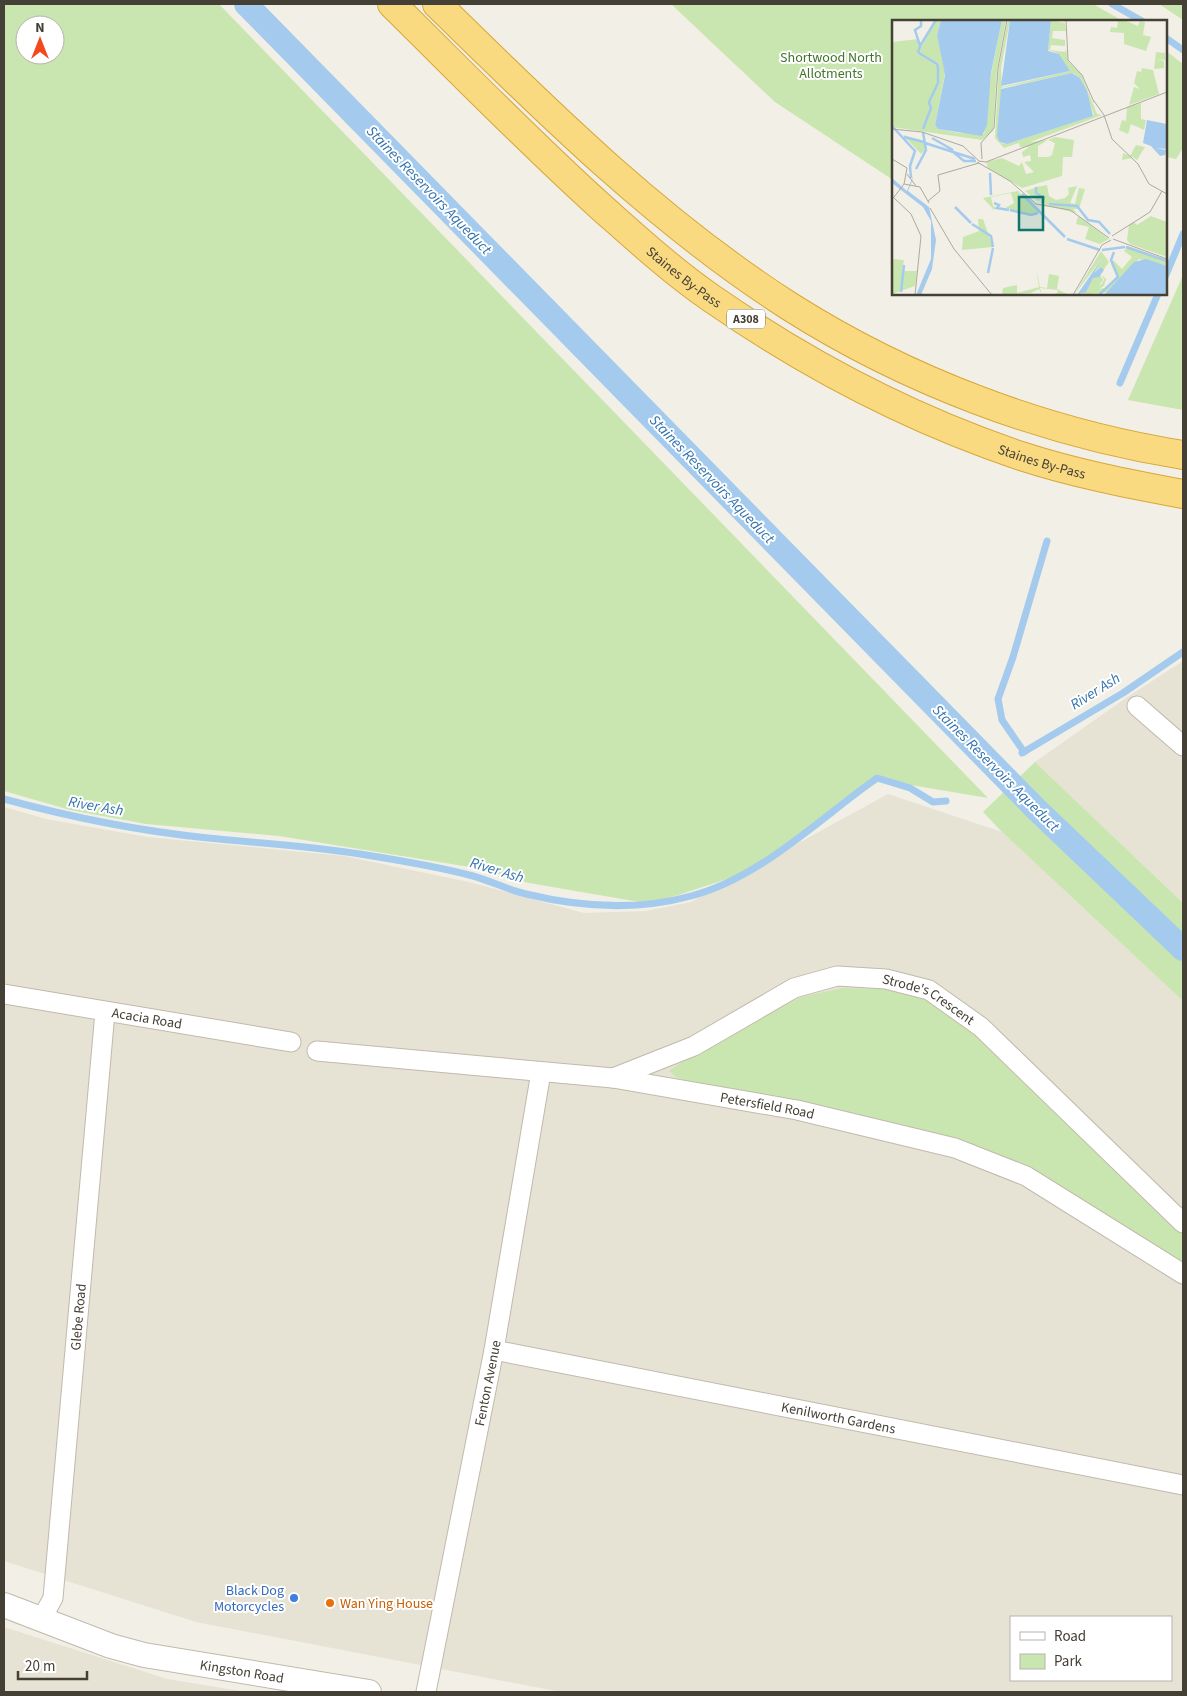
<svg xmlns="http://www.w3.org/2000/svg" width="1187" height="1696" viewBox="0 0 1187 1696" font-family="'Source Sans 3',sans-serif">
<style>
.residential{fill:#e6e2d4;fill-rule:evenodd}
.green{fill:#cae6b0;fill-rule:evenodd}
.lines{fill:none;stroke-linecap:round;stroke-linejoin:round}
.stream{stroke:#a4cbee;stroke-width:7}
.canal{stroke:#a4cbee;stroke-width:24}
.minor-casing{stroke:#c1baac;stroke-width:21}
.tertiary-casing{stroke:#c1baac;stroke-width:26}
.trunk-casing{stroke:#d8a73a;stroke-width:30}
.minor{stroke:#fff;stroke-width:19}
.tertiary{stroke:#fff;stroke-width:24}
.trunk{stroke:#fada80;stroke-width:28}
.shop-dot{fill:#3f7fe0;stroke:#fff;stroke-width:2}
.food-dot{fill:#e8710a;stroke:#fff;stroke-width:2}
.labels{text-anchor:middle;stroke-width:4;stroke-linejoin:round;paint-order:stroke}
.shield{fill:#fff;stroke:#7d7972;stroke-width:1}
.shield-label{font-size:12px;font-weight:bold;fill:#454036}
.park-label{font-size:14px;fill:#43752b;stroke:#fff}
.street-label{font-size:14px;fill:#454036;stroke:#fff}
.shop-label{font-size:14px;fill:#366cbe;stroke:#fff;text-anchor:end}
.food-label{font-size:14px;fill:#c56008;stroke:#fff;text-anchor:start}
.water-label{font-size:15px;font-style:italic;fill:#3272ad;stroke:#fff}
.inset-river{fill:none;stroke:#a4cbee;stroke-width:2.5}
.inset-road{fill:none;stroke:#ada9a0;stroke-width:1}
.view{fill:#0f766e;fill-opacity:0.15;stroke:#0f766e;stroke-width:2.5}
.inset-edge{fill:none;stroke:#454036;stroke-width:2.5}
</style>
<rect width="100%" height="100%" fill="#f2efe6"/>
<g class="residential">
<polygon points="1183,661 1183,903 1035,762 1123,700"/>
<path d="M 888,794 L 1002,832 L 1183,1001 L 1183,1692 L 561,1692 L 196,1622 L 4,1561 L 4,807 L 46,819 L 147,837 L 344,856 L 469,882 L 584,913 L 646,911 L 691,902 ZM 1011,1617 L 1171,1617 L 1171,1680 L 1011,1680 Z"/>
<polygon points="4,1627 167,1679 247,1692 4,1692"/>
</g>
<g class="green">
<path d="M 4,4 L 219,4 L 988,798 L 881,780 L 745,873 L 651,904 L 529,883 L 476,868 L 279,836 L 146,824 L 70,810 L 4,791 ZM 25,25 L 55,25 L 55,55 L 25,55 Z"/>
<polygon points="671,4 1093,4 1123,21 893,21 893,180 775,102"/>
<polygon points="1159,4 1183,4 1183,20"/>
<polygon points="1166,51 1183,64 1183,148 1176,159 1166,157"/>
<polygon points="1183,275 1183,410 1128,400"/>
<polygon points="1035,762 1183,903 1183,1001 1002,832 983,812"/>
<polygon points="843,988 929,990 1183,1223 1183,1274 1025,1176 760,1105 676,1077 669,1071 702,1048 801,997"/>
</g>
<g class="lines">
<g class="stream">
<polyline points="1112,4 1142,21"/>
<polyline points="1166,38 1183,50"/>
<polyline points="1166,275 1183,234"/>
<polyline points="1120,383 1158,294"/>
<polyline points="1024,752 1002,720 998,699 1013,657 1047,541"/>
<polyline points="1022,753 1123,693 1183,652"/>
<path d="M 4,799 C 70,817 139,831 208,838 C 259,843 310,846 360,854 C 398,860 436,866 473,876 C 491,881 508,890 526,894 C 580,907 637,911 691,896 C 760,878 819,819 877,778 L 910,788 L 933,802 L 946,801"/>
</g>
<polyline class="canal" points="246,4 1036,809 1183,949"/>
<defs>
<g id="minor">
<polyline points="1137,706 1183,746"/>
<path id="s1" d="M 4,994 L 291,1042"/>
<path id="s2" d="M 317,1051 L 613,1078 L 797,1110 L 955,1148 L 1026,1176 L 1183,1274"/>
<path id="s3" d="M 613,1078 L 694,1046 L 794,988 L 837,976 L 886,979 L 929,990 L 981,1027 L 1183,1223"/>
<path id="s4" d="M 494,1350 L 1183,1485"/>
<path id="s5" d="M 42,1618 L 53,1598 L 105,1012"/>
<path id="s6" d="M 426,1692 L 494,1350 L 541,1072"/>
</g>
<g id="tertiary">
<path id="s7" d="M 4,1605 L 111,1646 L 144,1655 L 369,1692"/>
</g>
<g id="trunk">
<path id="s8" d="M 392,4 C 461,72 529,142 601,207 C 636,238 672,271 711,298 C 806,364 911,419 1021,456 C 1073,473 1129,484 1183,494"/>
<path d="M 437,4 C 547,112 658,222 789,306 C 907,381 1045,433 1183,455"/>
</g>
</defs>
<use href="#minor" class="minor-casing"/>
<use href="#tertiary" class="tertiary-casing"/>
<use href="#trunk" class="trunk-casing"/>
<use href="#minor" class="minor"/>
<use href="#tertiary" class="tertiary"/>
<use href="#trunk" class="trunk"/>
</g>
<circle class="shop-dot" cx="294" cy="1598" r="5"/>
<circle class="food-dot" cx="330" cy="1603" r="5"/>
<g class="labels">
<rect class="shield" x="727" y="309.5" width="38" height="19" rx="4"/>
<g class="shield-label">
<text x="746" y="323">A308</text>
</g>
<g class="park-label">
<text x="831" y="62">Shortwood North<tspan x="831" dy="16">Allotments</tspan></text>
</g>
<g class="street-label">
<text dy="5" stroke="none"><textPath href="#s8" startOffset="400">Staines By-Pass</textPath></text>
<text dy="5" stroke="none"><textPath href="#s8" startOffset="805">Staines By-Pass</textPath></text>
<text dy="5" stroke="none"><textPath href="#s3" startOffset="344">Strode's Crescent</textPath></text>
<text dy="5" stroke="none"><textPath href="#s1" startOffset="145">Acacia Road</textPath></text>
<text dy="5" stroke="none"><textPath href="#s2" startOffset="454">Petersfield Road</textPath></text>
<text dy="5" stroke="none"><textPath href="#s5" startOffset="305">Glebe Road</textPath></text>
<text dy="5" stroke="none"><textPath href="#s6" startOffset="315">Fenton Avenue</textPath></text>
<text dy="5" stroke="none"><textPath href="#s4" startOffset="351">Kenilworth Gardens</textPath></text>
<text dy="5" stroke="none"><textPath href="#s7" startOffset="248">Kingston Road</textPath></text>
</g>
<g class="shop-label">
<text x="284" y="1595">Black Dog<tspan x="284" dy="16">Motorcycles</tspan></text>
</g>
<g class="food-label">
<text x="340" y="1608">Wan Ying House</text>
</g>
<g class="water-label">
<text transform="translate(429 190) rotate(46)" y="5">Staines Reservoirs Aqueduct</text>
<text transform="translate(712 479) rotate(46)" y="5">Staines Reservoirs Aqueduct</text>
<text transform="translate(1095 691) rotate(-32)" y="5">River Ash</text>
<text transform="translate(996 768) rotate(45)" y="5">Staines Reservoirs Aqueduct</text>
<text transform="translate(96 806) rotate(10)" y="5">River Ash</text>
<text transform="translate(497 870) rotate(17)" y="5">River Ash</text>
</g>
</g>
<g transform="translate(892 20)">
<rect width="275" height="275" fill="#f2efe6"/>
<path d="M 44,0 L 49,0 L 45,15 L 53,53 L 43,105 L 46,109 L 67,113 L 92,114 L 99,55 L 110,0 L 114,0 L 105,49 L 101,111 L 90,120 L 0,107 L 0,22 L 27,19 L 30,26 ZM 116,0 L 118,0 L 109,48 L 110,67 L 178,51 L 165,33 L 156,30 L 159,0 L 173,3 L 174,11 L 161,11 L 160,18 L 173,20 L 173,26 L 159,25 L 158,30 L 173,32 L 174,29 L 176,41 L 189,54 L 205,94 L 210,95 L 138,122 L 156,120 L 146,126 L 146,137 L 156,137 L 160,135 L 163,123 L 156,120 L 163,117 L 182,120 L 180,137 L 171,137 L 170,156 L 130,168 L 96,148 L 94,142 L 110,138 L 127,146 L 130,142 L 134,154 L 142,152 L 132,142 L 139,141 L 138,135 L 131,137 L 130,132 L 137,127 L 128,127 L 127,123 L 112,128 L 103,118 L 107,46 ZM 181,53 L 189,59 L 202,95 L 115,124 L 109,123 L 109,68 ZM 226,0 L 232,0 L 246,6 L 248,1 L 253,2 L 251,15 L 259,17 L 254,31 L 232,24 L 232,13 L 218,12 L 219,7 L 225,8 ZM 264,32 L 273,33 L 273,40 L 265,39 L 272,41 L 272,48 L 262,49 ZM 250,48 L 261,50 L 267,74 L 237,85 L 242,67 L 248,69 L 242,63 L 245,51 L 249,52 ZM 249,83 L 249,99 L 254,100 L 252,110 L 239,104 L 236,114 L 227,110 L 230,100 L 234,101 L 235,87 ZM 11,115 L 32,121 L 33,130 L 29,134 ZM 244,125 L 253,127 L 245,140 L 239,136 L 240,138 L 230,140 L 231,133 L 238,136 ZM 155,165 L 157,176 L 164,180 L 173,178 L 177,174 L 176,168 L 185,166 L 178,183 L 183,184 L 187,168 L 193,169 L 187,189 L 181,189 L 185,193 L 150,185 L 152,179 L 146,181 L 133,171 L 143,168 L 144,171 L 144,167 ZM 126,171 L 147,192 L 174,217 L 147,192 L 140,195 L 113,188 L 122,183 L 119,173 L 99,177 L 101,186 L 104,187 L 102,190 L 91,178 ZM 186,196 L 217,219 L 208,224 L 193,219 L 197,207 L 184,204 ZM 259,196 L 275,202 L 275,237 L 238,224 L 235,220 L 237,205 L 242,202 L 245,205 ZM 86,199 L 91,199 L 101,227 L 70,230 L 71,217 L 87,211 ZM 236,226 L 275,240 L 275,246 L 247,239 L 217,272 L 190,275 L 201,258 L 212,250 L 209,247 L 202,253 L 211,237 L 182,275 L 209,231 L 217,242 L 208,255 L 211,260 L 208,264 L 208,266 L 212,260 L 210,255 L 214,259 L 212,266 L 207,269 L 217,267 L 225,255 L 219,244 L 221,240 L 230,249 L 240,237 L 232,231 ZM 0,239 L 12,240 L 10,251 L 25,251 L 23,266 L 0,274 ZM 144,249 L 148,267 L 155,268 L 157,254 L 167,256 L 165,269 L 177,275 L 164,275 L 166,270 L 148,268 L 150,275 L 147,269 L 139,273 L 110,275 L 111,268 L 125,265 L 125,273 L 147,267 Z" fill="#cae6b0" fill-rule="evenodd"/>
<path d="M 49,0 L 110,0 L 99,53 L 95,105 L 90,116 L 46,109 L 43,105 L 53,55 L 45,15 ZM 118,0 L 159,0 L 156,31 L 167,34 L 178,51 L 109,66 ZM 180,53 L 188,58 L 195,71 L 201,96 L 115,124 L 108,122 L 105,116 L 109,69 ZM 255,100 L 275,104 L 275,129 L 263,128 L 274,130 L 273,135 L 268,136 L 259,126 L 251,123 ZM 21,156 L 20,161 L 16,171 L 37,187 L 44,220 L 40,249 L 29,275 L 24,275 L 39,239 L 39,201 L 31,187 L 0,163 L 0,158 L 15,171 ZM 211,237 L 202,253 L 209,247 L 212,250 L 207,257 L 201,258 L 194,272 L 185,275 ZM 254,239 L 275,246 L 275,275 L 212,275 L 242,242 Z" fill="#a4cbee"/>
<path class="inset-river" d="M 28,26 L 44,0M 26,33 L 28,26 L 23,10 L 29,6 L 29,0M 27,33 L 45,44 L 46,48 L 46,63 L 37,82 L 39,88 L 31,109M 0,106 L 23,131 L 18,146 L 19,158M 12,117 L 32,122M 40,118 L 61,130M 33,123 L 83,139M 60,131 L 72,141 L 84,141M 24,149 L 34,130 L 31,112M 98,153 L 99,175M 144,167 L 144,173 L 152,178 L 150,183M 130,174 L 173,217M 102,183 L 107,185 L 105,188 L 117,190M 157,184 L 185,186 L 196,200 L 207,202 L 218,214M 63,187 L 79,203M 118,190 L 139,195 L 146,193M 80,204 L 99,216 L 101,227M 175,219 L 208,230M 234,227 L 275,241M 210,230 L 233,227M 96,253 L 101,228M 9,272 L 12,245M 207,275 L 226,257 L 219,240 L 222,232"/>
<path class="inset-road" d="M 174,0 L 176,40 L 190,55 L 202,82M 202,81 L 212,95 L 220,119 L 246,144 L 257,164 L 275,174M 0,109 L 30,112 L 71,126 L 87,141 L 94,142 L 275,72M 0,139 L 15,148 L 12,164M 90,139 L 89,123 L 102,108 L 106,48 L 115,0M 85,142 L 118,161 L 144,184 L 178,190 L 217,218M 15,154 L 24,166M 12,164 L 28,167 L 37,183M 0,176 L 19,194 L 29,216 L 23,275M 2,177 L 12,164M 36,181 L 48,171 L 46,155 L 87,143M 38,188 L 62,229 L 100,275M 220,216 L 258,192 L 270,171M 221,219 L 275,239M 181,275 L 210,225 L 219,220"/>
<path class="view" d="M 127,177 L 151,177 L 151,210 L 127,210 Z"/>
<rect width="275" height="275" class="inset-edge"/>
</g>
<rect width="1187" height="1696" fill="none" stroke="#454036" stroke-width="10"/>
<rect x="1010" y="1616" width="162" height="65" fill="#ffffff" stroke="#b5b3af"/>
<rect x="1020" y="1632" width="25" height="8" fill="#ffffff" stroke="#b5b3af"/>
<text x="1054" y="1641" font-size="15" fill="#454036">Road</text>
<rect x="1020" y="1654" width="25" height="15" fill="#cae6b0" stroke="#b5b3af"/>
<text x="1054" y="1666" font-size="15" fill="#454036">Park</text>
<g transform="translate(40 40)"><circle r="24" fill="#ffffff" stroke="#b5b3af"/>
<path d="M0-4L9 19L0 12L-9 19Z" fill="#f3491d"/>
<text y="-8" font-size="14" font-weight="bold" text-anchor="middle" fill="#454036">N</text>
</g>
<path d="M18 1671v8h69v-8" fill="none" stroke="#454036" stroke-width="2.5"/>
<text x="25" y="1671" font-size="15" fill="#454036" stroke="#ffffff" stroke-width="4" paint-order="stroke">20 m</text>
</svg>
